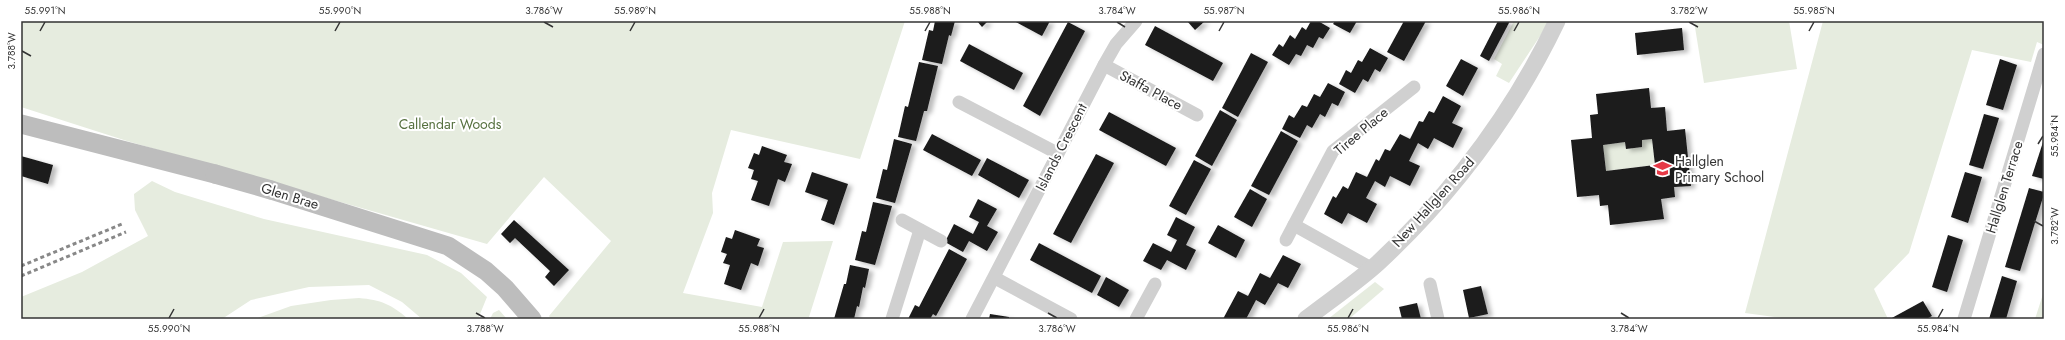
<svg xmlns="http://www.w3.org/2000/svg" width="2065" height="340" viewBox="0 0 2065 340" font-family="Jost,sans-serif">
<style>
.green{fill:#e6ecdf}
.building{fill:#1a1a1a;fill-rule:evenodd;filter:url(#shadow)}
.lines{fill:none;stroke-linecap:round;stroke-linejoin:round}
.minor{stroke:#d0d0d0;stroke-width:13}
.tertiary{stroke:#d0d0d0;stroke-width:17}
.secondary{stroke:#bdbdbd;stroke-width:19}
.rail{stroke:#888;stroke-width:3;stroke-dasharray:4 3;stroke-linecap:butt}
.secondary-bridge{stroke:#bdbdbd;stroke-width:19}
.ticks{fill:none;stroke:#333;stroke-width:1.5}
.labels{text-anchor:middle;stroke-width:4;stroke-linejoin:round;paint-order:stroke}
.street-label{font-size:14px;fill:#333;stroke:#fff}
.park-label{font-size:14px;fill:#56703f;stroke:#fff}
.poi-label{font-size:14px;fill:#333;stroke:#fff;text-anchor:start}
.neatline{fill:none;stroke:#333;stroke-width:1.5}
.ticks-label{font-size:10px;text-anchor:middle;fill:#333}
</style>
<defs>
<filter id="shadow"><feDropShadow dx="4.5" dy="2.5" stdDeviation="2" flood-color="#0004"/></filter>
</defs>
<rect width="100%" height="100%" fill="#fff"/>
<g class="green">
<polygon points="21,21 905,21 860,159 731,130 712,193 713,213 683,293 762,307 783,242 833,241 809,317 818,319 551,319 549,316 611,241 544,177 487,244 127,141 21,107"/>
<polygon points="1514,21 1550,21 1509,83 1496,76 1502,64 1494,59"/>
<polygon points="1694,21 1789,21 1797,69 1704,83"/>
<polygon points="1823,21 2044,21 2044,45 2037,42 2031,62 1972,50 1909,253 1874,289 1888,319 1789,319 1745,313"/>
<polygon points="1652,139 1655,165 1606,171 1603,145 1625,142 1626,149 1642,147 1642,140"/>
<polygon points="152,181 175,192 264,219 427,255 461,273 487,297 478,319 422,319 402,302 369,285 309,287 251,300 222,319 21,319 21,297 82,272 148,236 135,210 134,194"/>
<polygon points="1375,282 1384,289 1349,319 1328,319"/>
<polygon points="2044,291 2044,319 2035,319"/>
<path d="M 359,298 C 381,300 391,304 408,319 L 255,319 L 291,306 L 331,300 Z"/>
<polygon points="499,310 507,319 490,319 493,313"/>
</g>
<g class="building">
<polygon points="935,21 955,21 951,36 949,35 942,64 922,60 929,30 933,31"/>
<polygon points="977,21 988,21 982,27"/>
<polygon points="1014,21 1050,21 1042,36"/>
<polygon points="1187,21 1205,21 1195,30"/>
<polygon points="1311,21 1318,21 1330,28 1323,39 1319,37 1313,48 1307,45 1301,56 1296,54 1289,65 1272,55 1279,44 1283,47 1290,35 1295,39 1302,27 1306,30"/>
<polygon points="1335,21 1357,21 1350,33 1333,24"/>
<polygon points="1404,21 1426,21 1404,61 1387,52"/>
<polygon points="1498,21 1510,21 1489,61 1480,56"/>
<polygon points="1068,22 1085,31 1040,116 1023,106"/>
<polygon points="1155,26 1223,63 1213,81 1145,45"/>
<polygon points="1682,28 1684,50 1637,55 1635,33"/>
<polygon points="969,44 1023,73 1014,90 960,61"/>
<polygon points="1370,48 1388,58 1380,72 1375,69 1368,82 1363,79 1355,93 1339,84 1346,70 1351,73 1358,60 1362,62"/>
<polygon points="1251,53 1268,62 1238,117 1222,108"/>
<polygon points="1461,59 1478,68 1463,96 1446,86"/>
<polygon points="2000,59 2017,65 2003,110 1986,105"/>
<polygon points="919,62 938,66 927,111 924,111 916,141 898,137 905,106 908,107"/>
<polygon points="1328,83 1345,92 1338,106 1332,103 1325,117 1320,114 1312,128 1307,125 1300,138 1282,129 1289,115 1294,118 1302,105 1307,107 1314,94 1320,97"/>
<path d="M 1649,88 L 1651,108 L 1665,107 L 1667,131 L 1685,129 L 1691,186 L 1674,187 L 1675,197 L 1661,199 L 1664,219 L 1610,225 L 1608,205 L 1600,206 L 1599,195 L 1577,197 L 1571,140 L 1592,138 L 1590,115 L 1598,114 L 1596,94 ZM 1652,139 L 1655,165 L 1606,171 L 1603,145 L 1625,142 L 1626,149 L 1642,147 L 1642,140 Z"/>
<polygon points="1443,96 1461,106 1452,123 1463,128 1453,148 1434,138 1428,149 1418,143 1409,161 1420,166 1410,186 1390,176 1385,187 1375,181 1366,198 1377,204 1367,223 1348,213 1342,224 1324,214 1333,196 1336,198 1343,186 1348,189 1356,172 1367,177 1376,159 1379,161 1385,149 1390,151 1400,134 1410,139 1419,121 1423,122 1429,111 1434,113"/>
<polygon points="1220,110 1237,120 1212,166 1195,156"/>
<polygon points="1109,112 1176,148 1166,166 1099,130"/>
<polygon points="1984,114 1999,118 1983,169 1969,165"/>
<polygon points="1281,131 1298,141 1269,195 1251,186"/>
<polygon points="932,134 981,160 972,176 923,150"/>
<polygon points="894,139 912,144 895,203 876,198 883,169 887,170"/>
<polygon points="2044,139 2044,179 2032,176"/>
<polygon points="762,146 787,155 784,162 792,164 785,182 778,179 769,206 751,200 758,181 751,179 754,170 748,168 754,153 759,155"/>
<polygon points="1096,154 1114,163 1071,243 1053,234"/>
<polygon points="21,156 53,165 48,184 21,176"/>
<polygon points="987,158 1029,180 1019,198 978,175"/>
<polygon points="1194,160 1211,169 1186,215 1169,206"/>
<polygon points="812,172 848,184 834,225 821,220 828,200 805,192"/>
<polygon points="1965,172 1982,177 1968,223 1951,217"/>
<polygon points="2029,188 2044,192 2044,194 2020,271 2005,267"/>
<polygon points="1250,189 1267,199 1252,227 1234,217"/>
<polygon points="978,199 997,209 987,226 998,232 987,251 969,241 963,252 945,242 954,224 973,234 979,222 969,217"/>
<polygon points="873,202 892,206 875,265 855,260 862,231 866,232"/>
<polygon points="1176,217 1195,227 1186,245 1196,250 1186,270 1167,260 1161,270 1143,261 1153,243 1171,252 1177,240 1167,235"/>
<polygon points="514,220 569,270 554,286 545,277 550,271 515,238 510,243 501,234"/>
<polygon points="1218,225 1245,240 1236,258 1208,243"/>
<polygon points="735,230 760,239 757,246 764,248 758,266 751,263 741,290 724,284 730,265 723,263 727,254 721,252 726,237 732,239"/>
<polygon points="1948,235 1963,240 1947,292 1932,287"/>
<polygon points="1039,243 1101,276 1092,293 1030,260"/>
<polygon points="949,249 967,259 936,316 933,314 930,319 908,319 915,305 919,307"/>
<polygon points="1283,255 1301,264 1288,288 1278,283 1265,305 1256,300 1246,319 1223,319 1238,291 1248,296 1260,273 1270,278"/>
<polygon points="850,265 869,269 865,288 863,287 859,307 857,306 854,319 834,319 844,284 846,284"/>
<polygon points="2002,276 2017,281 2006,319 1989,319"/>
<polygon points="1106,277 1129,290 1119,307 1097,295"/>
<polygon points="1481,286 1488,314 1469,318 1463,290"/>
<polygon points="1923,301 1932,316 1926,319 1890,319"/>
<polygon points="1417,303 1421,319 1402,319 1399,307"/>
<polygon points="990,314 1009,317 1009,319 989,319"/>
</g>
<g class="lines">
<g class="minor">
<polyline points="1104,65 1197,115"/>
<polyline points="959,102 1057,153"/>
<polyline points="902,220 941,241"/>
<polyline points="1294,225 1371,268"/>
<polyline points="1286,240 1333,151 1414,87"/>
<polyline points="995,278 1071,319"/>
<polyline points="1430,284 1438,319"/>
<polyline points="892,319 920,230"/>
<polyline points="972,319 1104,65 1116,44 1136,21"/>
<polyline points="1136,319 1155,284"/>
<polyline points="1964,319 2044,54"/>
</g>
<path class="tertiary" d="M 1306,319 C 1329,301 1356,283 1378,263 C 1452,194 1513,113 1557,21"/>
<g class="secondary">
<polyline points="21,124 215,174"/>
<polyline points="271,190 448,246 486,271 505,288 532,319"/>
</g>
<g class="rail">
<polyline points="21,266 122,224"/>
<polyline points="21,276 126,232"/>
</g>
<polyline class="secondary-bridge" points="215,174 271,190"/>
</g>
<path class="ticks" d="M 544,22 L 553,27M 1117,22 L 1125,27M 1689,22 L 1698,27M 40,31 L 45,22M 335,31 L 340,22M 630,31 L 635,22M 925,31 L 930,22M 1219,31 L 1224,22M 1514,31 L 1519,22M 1809,31 L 1814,22M 22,51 L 31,56M 2038,144 L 2043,136M 2034,221 L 2043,226M 476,313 L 485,318M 1048,313 L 1057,318M 1621,313 L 1629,318M 169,318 L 174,309M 759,318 L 764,309M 1348,318 L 1353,309M 1938,318 L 1943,309"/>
<defs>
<symbol id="school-bare" viewBox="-9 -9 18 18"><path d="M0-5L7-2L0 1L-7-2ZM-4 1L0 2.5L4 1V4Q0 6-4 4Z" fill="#e63946" stroke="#fff" stroke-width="2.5" paint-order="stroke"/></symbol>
</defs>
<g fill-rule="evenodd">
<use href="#school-bare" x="1650" y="156" width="25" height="25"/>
</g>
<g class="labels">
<g class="street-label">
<text transform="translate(1151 90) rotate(28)" y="5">Staffa Place</text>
<text transform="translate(1361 131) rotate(-40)" y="5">Tiree Place</text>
<text transform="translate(1061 147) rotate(-63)" y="5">Islands Crescent</text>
<text transform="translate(2004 187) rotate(-73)" y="5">Hallglen Terrace</text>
<text transform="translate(290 196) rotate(17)" y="5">Glen Brae</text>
<text transform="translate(1433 202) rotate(-48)" y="5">New Hallglen Road</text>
</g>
<g class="park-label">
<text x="450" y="129">Callendar Woods</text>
</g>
<g class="poi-label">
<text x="1675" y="166">Hallglen<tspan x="1675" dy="16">Primary School</tspan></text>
</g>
</g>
<rect width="2065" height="340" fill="none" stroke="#ffffff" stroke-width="44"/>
<rect x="22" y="22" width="2021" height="296" class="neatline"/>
<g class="ticks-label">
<text x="45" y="14">55.991°N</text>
<text x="340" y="14">55.990°N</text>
<text x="544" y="14">3.786°W</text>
<text x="635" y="14">55.989°N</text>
<text x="930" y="14">55.988°N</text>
<text x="1117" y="14">3.784°W</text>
<text x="1224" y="14">55.987°N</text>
<text x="1519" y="14">55.986°N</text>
<text x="1689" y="14">3.782°W</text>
<text x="1814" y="14">55.985°N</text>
<text transform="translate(11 51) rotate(-90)" y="4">3.788°W</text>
<text transform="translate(2054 136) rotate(-90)" y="4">55.984°N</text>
<text transform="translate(2054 226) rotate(-90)" y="4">3.782°W</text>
<text x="169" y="332">55.990°N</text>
<text x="485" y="332">3.788°W</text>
<text x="759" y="332">55.988°N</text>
<text x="1057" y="332">3.786°W</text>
<text x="1348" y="332">55.986°N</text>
<text x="1629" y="332">3.784°W</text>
<text x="1938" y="332">55.984°N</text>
</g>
</svg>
